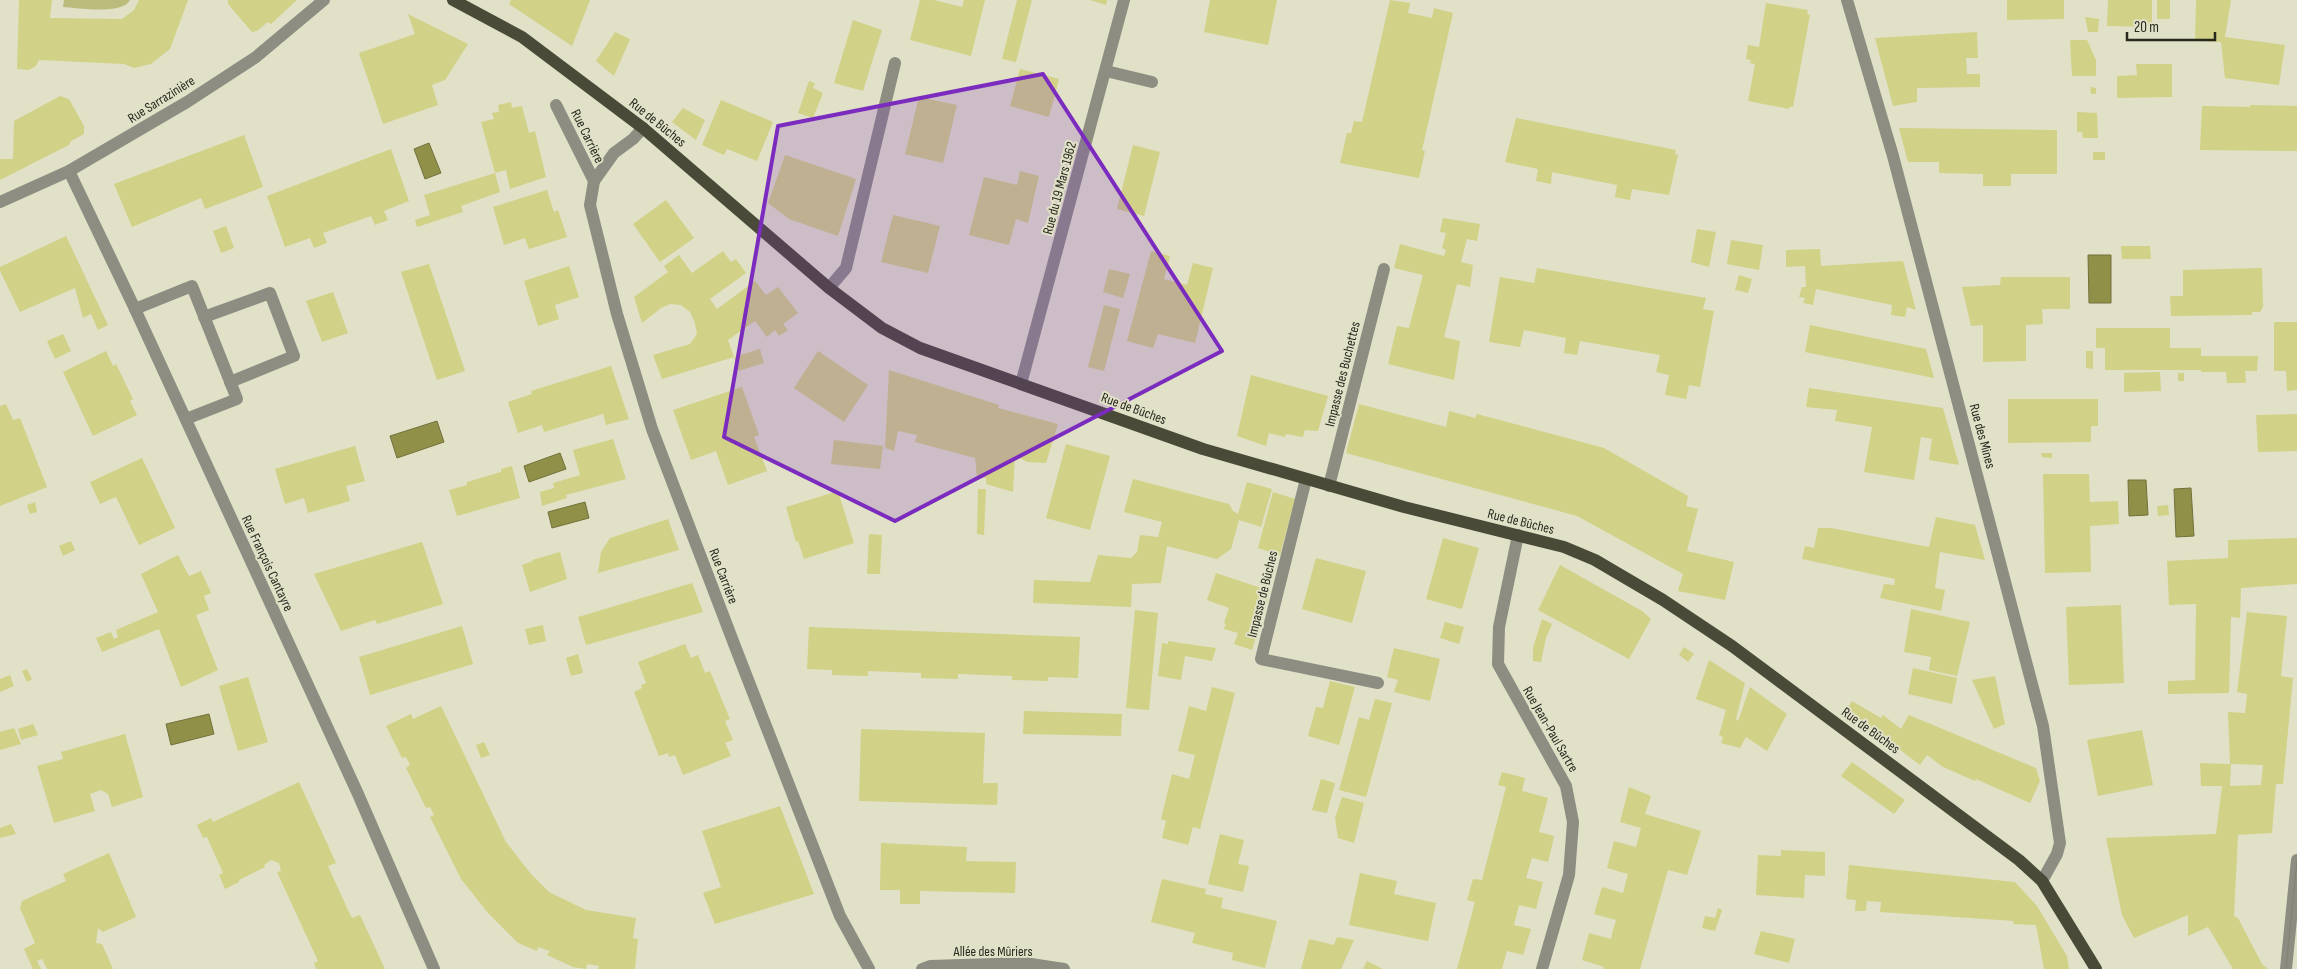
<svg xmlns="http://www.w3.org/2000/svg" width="2297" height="969" viewBox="0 0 2297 969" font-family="'Sofia Sans Condensed',sans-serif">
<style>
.green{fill:#bbbb7c}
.water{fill:#919048;stroke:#72713c}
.building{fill:#d1d187;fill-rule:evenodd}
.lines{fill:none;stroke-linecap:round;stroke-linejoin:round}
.minor{stroke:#8d8d82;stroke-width:12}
.major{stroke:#4a4a38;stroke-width:12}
.tram{stroke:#818270;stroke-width:1}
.marked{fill:#7b2cbf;fill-opacity:0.2;stroke:#7b2cbf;stroke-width:4;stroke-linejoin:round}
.labels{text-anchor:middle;stroke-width:4;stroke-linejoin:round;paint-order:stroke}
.street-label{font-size:14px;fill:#28291f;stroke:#e1e1c8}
</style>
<rect width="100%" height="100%" fill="#e1e1c8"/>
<path class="green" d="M 64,0 L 130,0 C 123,15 78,8 63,7 Z"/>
<g class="water">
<polygon points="429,143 441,173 425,179 414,149"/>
<polygon points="2088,255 2111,255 2111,303 2089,303"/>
<polygon points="437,421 444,442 397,458 390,436"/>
<polygon points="560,453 566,469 529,482 524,466"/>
<polygon points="2128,480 2146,480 2148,515 2129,516"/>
<polygon points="2191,488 2194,536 2176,537 2174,489"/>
<polygon points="585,502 589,518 552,528 548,512"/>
<polygon points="209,714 214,734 171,745 166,724"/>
</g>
<g class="building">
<polygon points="19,0 52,0 50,18 122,19 134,10 139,0 188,0 170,49 151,64 134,68 124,64 39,60 36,66 29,70 17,69"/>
<polygon points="228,0 297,0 271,24 268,22 257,31 252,32 228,4"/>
<polygon points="511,0 590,0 572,46 509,4"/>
<polygon points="920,0 934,0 962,7 964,0 985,0 971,56 910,40"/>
<polygon points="1017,0 1032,0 1016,62 1002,59"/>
<polygon points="1090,0 1107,0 1106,5"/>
<polygon points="1210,0 1277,0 1268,45 1204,32"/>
<polygon points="1390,0 1410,3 1408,13 1432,18 1434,8 1453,13 1422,150 1425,151 1419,178 1340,163 1347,133 1351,133 1354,121 1362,122"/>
<polygon points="2007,0 2064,0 2064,19 2007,20"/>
<polygon points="2108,0 2152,0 2152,27 2107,26"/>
<rect x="2157" y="0" width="13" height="19"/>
<polygon points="2196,0 2231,0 2225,37 2285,45 2279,85 2225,78 2221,42 2195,41"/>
<polygon points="1766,3 1808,10 1807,14 1810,15 1793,107 1789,107 1789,109 1748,101 1755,64 1750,63 1751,60 1746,59 1748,45 1759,47"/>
<polygon points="408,14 468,44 445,80 432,85 438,105 383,124 359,53 415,34"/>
<polygon points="2085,17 2099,19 2098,32 2088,32"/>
<polygon points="853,20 882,30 863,91 834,83"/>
<polygon points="615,32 630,39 614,76 596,61"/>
<polygon points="1977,32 1978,58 1966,58 1967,74 1980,74 1980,87 1917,88 1917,102 1893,106 1875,38"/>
<polygon points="2070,40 2087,40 2096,60 2096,76 2072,76"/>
<polygon points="2136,64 2172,64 2172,97 2117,98 2117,76 2137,75"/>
<polygon points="1020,69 1059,79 1049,117 1010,106"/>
<polygon points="809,81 815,83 813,88 823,93 813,118 798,113"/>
<polygon points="2090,87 2096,88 2096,94 2091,94"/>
<polygon points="60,96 69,99 84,126 84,134 71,141 69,145 0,180 0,159 13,159 14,121"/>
<polygon points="919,97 957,105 943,163 905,154"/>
<polygon points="721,100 773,122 757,161 727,149 724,155 702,145"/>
<polygon points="511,102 512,108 522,106 529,133 535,131 546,177 510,189 506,170 495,173 481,122 494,119 492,113 499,112 498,105"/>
<polygon points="2250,105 2297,106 2297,151 2200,150 2202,106 2250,107"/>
<polygon points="683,108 705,120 696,140 672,122"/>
<polygon points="2077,112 2097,113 2098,138 2083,138 2082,132 2077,132"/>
<polygon points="1516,118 1676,150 1675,154 1678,155 1669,195 1632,189 1630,200 1615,197 1617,185 1552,172 1551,184 1536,181 1538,169 1505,162"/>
<polygon points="1899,128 2057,130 2057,174 2011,174 2011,186 1983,186 1983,174 1939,173 1939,162 1908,162"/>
<polygon points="244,135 263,187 205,209 201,198 132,227 114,184"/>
<polygon points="1133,145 1160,152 1144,216 1117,209"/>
<polygon points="391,149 409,201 384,211 388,220 375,225 371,216 323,233 327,243 314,248 310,238 285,247 267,196"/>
<rect x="2093" y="152" width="12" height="8"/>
<polygon points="785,155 856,179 838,236 789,219 768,203"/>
<polygon points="1020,171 1039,176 1028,223 1016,219 1009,245 969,235 984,177 1017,185"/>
<polygon points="495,173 500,192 461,206 463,212 417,227 415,220 430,215 424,195"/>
<polygon points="547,190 554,212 558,210 567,237 529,249 525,238 504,245 493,207"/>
<polygon points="666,200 694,238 660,262 633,224"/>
<polygon points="893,215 940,226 928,273 881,262"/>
<polygon points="1443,218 1480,224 1477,241 1467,239 1461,262 1473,265 1470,287 1457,284 1444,337 1460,341 1454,380 1388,364 1397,326 1409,328 1423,275 1394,268 1400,244 1444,256 1446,250 1442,248 1446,233 1440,232"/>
<polygon points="226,226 234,248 221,253 213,231"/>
<polygon points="1697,229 1716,232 1709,267 1691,262"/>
<polygon points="66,236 108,325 98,330 91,314 83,318 75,288 20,312 0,271 0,267"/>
<polygon points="1731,240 1763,245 1759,270 1727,264"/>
<polygon points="2121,246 2150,246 2151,259 2122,259"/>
<polygon points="1820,249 1821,266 1903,261 1916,310 1907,307 1905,317 1891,315 1892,305 1816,289 1813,305 1803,303 1805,298 1799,297 1802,287 1806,287 1805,266 1786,267 1786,250"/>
<polygon points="723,251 731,262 736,259 746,273 710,299 717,309 755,281 766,295 778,287 798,313 783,324 788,330 779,336 775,330 767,337 755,321 728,340 734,357 662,379 653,355 690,344 697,334 695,323 690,312 681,305 670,304 661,308 642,323 634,297 668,272 664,266 679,255 692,273"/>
<polygon points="1151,251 1170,256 1164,279 1187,285 1193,263 1213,268 1195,343 1158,334 1153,348 1127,341"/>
<polygon points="429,264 465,371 437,380 401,272"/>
<polygon points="569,266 579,297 555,305 559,319 538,326 524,281"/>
<polygon points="1537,268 1706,298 1703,309 1714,311 1700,387 1689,385 1686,399 1665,395 1669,375 1656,372 1660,355 1580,341 1577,355 1564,353 1566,338 1524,330 1520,347 1489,342 1500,277 1534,283"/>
<polygon points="2262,268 2263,307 2260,312 2252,312 2252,315 2171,316 2170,296 2183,296 2183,270"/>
<polygon points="1109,269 1130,274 1123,298 1103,292"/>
<polygon points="1739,275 1752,279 1748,293 1735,290"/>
<polygon points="2001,277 2070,277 2070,309 2042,309 2043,324 2026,325 2026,361 1983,362 1983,325 1971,326 1962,287 2000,285"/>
<polygon points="333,292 348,333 322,342 306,301"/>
<polygon points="1104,305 1120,309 1104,371 1088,367"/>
<polygon points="2274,322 2297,322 2297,390 2287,391 2286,371 2274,371"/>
<polygon points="1810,325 1926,349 1934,378 1805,352"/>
<polygon points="2096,328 2170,328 2170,348 2201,348 2201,356 2258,356 2257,371 2245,371 2246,383 2227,383 2226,372 2201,372 2201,370 2105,370 2105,348 2096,348"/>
<polygon points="63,334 71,351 55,359 47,341"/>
<polygon points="760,349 764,363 738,371 734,357"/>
<polygon points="106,351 113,366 116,364 133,399 130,401 137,415 93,436 63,372"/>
<polygon points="818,351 868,385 844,422 794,388"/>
<polygon points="2086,351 2093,351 2093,369 2086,368"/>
<polygon points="611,366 629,419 606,425 603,414 544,432 542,425 518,433 508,402 532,394 531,391"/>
<polygon points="889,370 999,405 998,408 1058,424 1046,463 1027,462 1015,455 1013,492 986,484 986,478 977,477 975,458 915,442 917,435 898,431 894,451 885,448"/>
<polygon points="2160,372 2161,391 2124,392 2124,373"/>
<rect x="2178" y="373" width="6" height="8"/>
<polygon points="1251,375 1328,396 1318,431 1305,430 1303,437 1286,434 1285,437 1269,433 1266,446 1237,436"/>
<polygon points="742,387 759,435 754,437 767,471 728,485 716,451 691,460 673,410"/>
<polygon points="1809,388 1943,408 1959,465 1929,460 1932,439 1921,437 1914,480 1864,472 1872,427 1835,421 1837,410 1806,407"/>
<polygon points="2008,399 2098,399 2098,426 2091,426 2091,442 2008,443"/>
<polygon points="6,404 13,420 20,418 47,487 0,506 0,406"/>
<polygon points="1359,404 1446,427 1449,411 1475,418 1477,414 1604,448 1688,496 1686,506 1698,509 1687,551 1734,562 1725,600 1678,591 1683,574 1577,516 1346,453"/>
<polygon points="2297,414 2297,451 2258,452 2256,415"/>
<polygon points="613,439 626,479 566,495 567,498 542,506 540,492 554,488 553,483 580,475 573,450"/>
<polygon points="834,440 883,446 880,469 831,464"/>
<polygon points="1066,444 1110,456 1090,530 1046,518"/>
<polygon points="355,446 365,481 346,486 350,501 308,513 304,498 285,504 275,469"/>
<polygon points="2041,453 2052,453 2052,458 2042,457"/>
<polygon points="142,458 175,528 139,545 116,497 100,504 90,482"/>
<polygon points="512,466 520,498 457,516 449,490 467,485 467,482 501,472 501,469"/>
<polygon points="2043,474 2089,474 2090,502 2118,501 2119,524 2090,526 2091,572 2045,573"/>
<polygon points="1133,479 1229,504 1233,511 1238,514 1247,482 1272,489 1261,527 1239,520 1231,549 1217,559 1167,546 1161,583 1132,584 1131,607 1033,603 1034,580 1090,582 1098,555 1131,558 1137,552 1140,535 1158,537 1162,522 1124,512"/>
<polygon points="978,489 986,489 984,535 977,534"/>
<polygon points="838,491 854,543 804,559 798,541 796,542 786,507"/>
<polygon points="1273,492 1295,499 1280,555 1258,548"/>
<polygon points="35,502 37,512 30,514 27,505"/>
<polygon points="2168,505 2169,515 2158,516 2157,506"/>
<polygon points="1936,517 1975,525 1985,560 1940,552 1935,588 1945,590 1941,611 1880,598 1884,584 1894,585 1895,579 1802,559 1805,546 1814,548 1818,528 1831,528 1929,547"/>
<polygon points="668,519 679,550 598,573 601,552 610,538"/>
<polygon points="869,534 882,535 880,574 867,574"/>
<polygon points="1443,538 1479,548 1462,609 1426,599"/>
<polygon points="2297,538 2297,584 2241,588 2240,618 2231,617 2229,693 2168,694 2168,681 2195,680 2196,604 2169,605 2167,561 2228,558 2228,540"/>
<polygon points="71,541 75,550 63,556 59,546"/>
<polygon points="422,542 443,604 377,624 375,620 341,631 314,574"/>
<polygon points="560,552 567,579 530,592 522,565 533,561 532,560"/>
<polygon points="178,555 189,576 201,571 211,593 204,596 209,610 196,615 218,670 181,687 159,629 102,652 96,638 111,632 114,639 118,637 116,630 158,612 141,574"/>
<polygon points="1316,558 1366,571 1352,623 1302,609"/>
<polygon points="1560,565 1642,611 1651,619 1629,659 1538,610"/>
<polygon points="1216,573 1270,591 1252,650 1234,644 1238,633 1224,629 1226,624 1224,623 1229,608 1207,600"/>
<polygon points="692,583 703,612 586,645 578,617"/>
<polygon points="2121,605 2124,683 2069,685 2066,607"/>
<polygon points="1911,609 1970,622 1957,676 1929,670 1931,657 1904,652"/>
<polygon points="1135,610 1158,613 1149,710 1126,708"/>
<path d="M 2247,612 L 2287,616 L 2281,676 L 2293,678 L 2283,784 L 2276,784 L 2272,833 L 2238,835 L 2234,916 L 2238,918 L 2262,964 L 2268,969 L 2233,969 L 2208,927 L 2188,936 L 2188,915 L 2134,938 L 2122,915 L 2106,838 L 2216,834 L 2222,786 L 2201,786 L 2200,763 L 2230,764 L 2228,712 L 2245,713 L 2247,694 L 2237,692 ZM 2231,764 L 2263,765 L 2261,785 L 2230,786 Z"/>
<polygon points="1542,619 1552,624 1546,638 1541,662 1533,661 1533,648"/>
<polygon points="1445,622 1464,627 1459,644 1440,638"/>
<polygon points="543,625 546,641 529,645 525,629"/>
<polygon points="462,626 473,664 370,695 359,657"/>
<polygon points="809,627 1080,637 1078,678 1048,677 1048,681 1012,680 1012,676 958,674 958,679 921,678 921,673 868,671 868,676 832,675 832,670 807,669"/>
<polygon points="1168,641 1180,643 1216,648 1212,661 1185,656 1181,680 1158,676 1162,643 1168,644"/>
<polygon points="685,644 691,658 698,655 705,673 710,671 730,719 725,721 733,740 725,743 731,756 683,775 675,755 669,757 668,753 659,756 634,692 642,688 641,685 646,683 638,662"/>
<polygon points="1684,647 1694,654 1688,662 1679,655"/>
<polygon points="1394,648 1440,659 1430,701 1394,692 1398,680 1387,677"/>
<polygon points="578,654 583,673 571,676 566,658"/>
<polygon points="1709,660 1745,683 1736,719 1738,721 1750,687 1787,714 1767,751 1746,737 1740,748 1721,743 1723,737 1719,735 1726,710 1696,699"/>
<polygon points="1913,668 1957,678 1952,704 1908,694"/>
<polygon points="27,669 32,679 27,682 22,671"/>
<polygon points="10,675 14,686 0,692 0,679"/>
<polygon points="1995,676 2005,724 1994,729 1972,680"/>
<polygon points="248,677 268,742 238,751 219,686"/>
<polygon points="1330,681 1355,687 1339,745 1308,736 1316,707 1323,708"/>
<polygon points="1212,687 1235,693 1200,829 1193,827 1188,845 1162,838 1166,821 1161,819 1172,774 1189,779 1195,755 1178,751 1189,706 1206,711"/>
<polygon points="1375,699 1392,703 1366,797 1339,790 1359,717 1369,720"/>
<polygon points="1852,701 1881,718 1883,715 1901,729 1909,715 2036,768 2040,781 2030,803 1976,779 1975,781 1943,767 1927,755 1920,765 1857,717 1855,719 1845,712"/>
<polygon points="441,706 506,842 531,874 549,892 586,910 636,918 633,938 638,939 635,969 598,969 599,966 587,964 586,969 573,967 547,955 550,951 538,947 537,951 518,943 489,914 461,879 430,817 434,815 430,807 426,808 406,768 410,765 406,757 402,758 386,726 411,714 413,719"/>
<polygon points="1024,711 1122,714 1121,736 1023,734"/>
<polygon points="33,724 38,735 21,740 18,729"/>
<polygon points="14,728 21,744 0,750 0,732"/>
<polygon points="861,729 985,733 983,783 998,783 997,805 859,801"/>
<polygon points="2142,730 2153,785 2098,796 2087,740"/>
<polygon points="125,734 143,797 112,807 108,794 101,790 90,794 95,811 54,823 37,766 63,759 61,752"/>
<polygon points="484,742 490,755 481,758 476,745"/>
<polygon points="1852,762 1905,800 1894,814 1841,776"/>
<polygon points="1502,772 1525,778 1522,791 1548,798 1539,832 1554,836 1551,850 1548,862 1532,858 1526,878 1543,882 1536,909 1519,905 1514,925 1531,929 1523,955 1507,951 1502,969 1457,969 1475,902 1467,900 1473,879 1482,880 1506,787 1498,785"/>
<polygon points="1321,779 1335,783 1327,813 1312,810"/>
<polygon points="299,782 336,863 328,866 347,908 352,918 360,915 385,969 316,969 314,963 318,961 277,872 281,871 279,863 271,860 264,865 265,867 239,880 239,882 225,889 219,875 223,873 207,837 203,838 197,825 211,818 213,822"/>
<polygon points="1629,787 1651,796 1645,814 1701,831 1687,875 1668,870 1640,969 1603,969 1604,967 1582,960 1589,933 1611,939 1613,930 1616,920 1594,914 1602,887 1623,893 1628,874 1607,868 1614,841 1636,847 1641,828 1620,822"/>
<polygon points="1342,797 1364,803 1354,843 1338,838 1335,818"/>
<polygon points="780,806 814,894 715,924 703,893 721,887 702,831"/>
<polygon points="11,824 16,834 0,838 0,828"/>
<polygon points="1220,834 1244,840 1238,864 1249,866 1243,892 1208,884"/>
<polygon points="881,843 967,847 966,861 1016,862 1015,893 920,891 920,904 900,904 900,890 880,890"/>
<polygon points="1781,850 1825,852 1825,876 1805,875 1804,898 1756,895 1758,855 1781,856"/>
<polygon points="109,853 136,917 103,932 98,928 96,943 102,944 113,969 47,969 42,959 37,961 41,969 33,969 24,949 35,943 20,908 22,901 66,881 63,874"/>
<polygon points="1849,865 2015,882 2037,906 2067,956 2069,969 2044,969 2036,925 2013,924 2014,921 1880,912 1881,902 1867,901 1866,911 1855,911 1856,900 1846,899"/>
<polygon points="1360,873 1397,881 1394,894 1436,903 1428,941 1349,925"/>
<polygon points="1162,879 1206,889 1205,894 1223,898 1221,908 1277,921 1265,968 1232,960 1233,953 1192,943 1195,933 1151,922"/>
<polygon points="1718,908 1722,910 1715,931 1702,928 1705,916 1715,918"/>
<polygon points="1761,931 1795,939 1789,963 1754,954"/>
<polygon points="1337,937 1354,940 1341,969 1301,969 1309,939 1334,945"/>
<polygon points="1367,961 1383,969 1363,969"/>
</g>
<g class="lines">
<g class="minor">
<polyline points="1847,0 1893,156 2043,726 2060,843 2057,854 2042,881"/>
<polyline points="1106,71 1152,82"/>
<polyline points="556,105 594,181"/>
<polyline points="643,128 633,139 614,153 594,181 590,205 617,314 652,429 736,649 840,916 869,969"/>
<polyline points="69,171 135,309 358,794 434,969"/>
<polyline points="0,202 69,171 187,102 256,57 324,0"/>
<polyline points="829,288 846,268 895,63"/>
<polyline points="135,309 192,286 237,399 186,419"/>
<polyline points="204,317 270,293 294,356 230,382"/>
<polyline points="1021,384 1124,0"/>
<polyline points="1306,479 1261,659 1378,683"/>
<polyline points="1329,486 1384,269"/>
<polyline points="1518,535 1499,627 1498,664 1566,786 1573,822 1569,875 1542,969"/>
<polyline points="922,969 930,966 1024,963 1064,969"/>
<polyline points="2286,969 2297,860"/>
</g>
<polyline class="major" points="453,0 522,37 643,128 829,288 882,328 920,348 1203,449 1404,507 1564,547 1595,560 1663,600 1732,646 2019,860 2042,881 2096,969"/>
<polyline class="tram" points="2286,969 2297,860"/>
</g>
<path class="marked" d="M 1043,74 L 1222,351 L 895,521 L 724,437 L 778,126 Z"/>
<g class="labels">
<g class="street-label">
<text transform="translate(161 99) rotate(-32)" y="5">Rue Sarrazinière</text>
<text transform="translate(658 122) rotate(39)" y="5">Rue de Bûches</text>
<text transform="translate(588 136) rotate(64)" y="5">Rue Carrière</text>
<text transform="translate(1059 188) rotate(-75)" y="5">Rue du 19 Mars 1962</text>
<text transform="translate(1342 374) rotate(-76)" y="5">Impasse des Buchettes</text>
<text transform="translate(1134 408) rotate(20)" y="5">Rue de Bûches</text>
<text transform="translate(1983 436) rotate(75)" y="5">Rue des Mines</text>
<text transform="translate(1521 521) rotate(14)" y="5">Rue de Bûches</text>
<text transform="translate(268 563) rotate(65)" y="5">Rue François Cantayre</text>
<text transform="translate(724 576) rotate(69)" y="5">Rue Carrière</text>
<text transform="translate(1262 594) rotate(-76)" y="5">Impasse de Bûches</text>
<text transform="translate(1551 729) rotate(60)" y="5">Rue Jean-Paul Sartre</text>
<text transform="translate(1871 730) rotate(36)" y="5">Rue de Bûches</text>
<text x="993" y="956">Allée des Mûriers</text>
</g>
</g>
<path d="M2127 32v8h88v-8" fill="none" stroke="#28291f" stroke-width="2.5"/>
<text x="2134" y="32" font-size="15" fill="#28291f" stroke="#e1e1c8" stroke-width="4" paint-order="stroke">20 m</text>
</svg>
